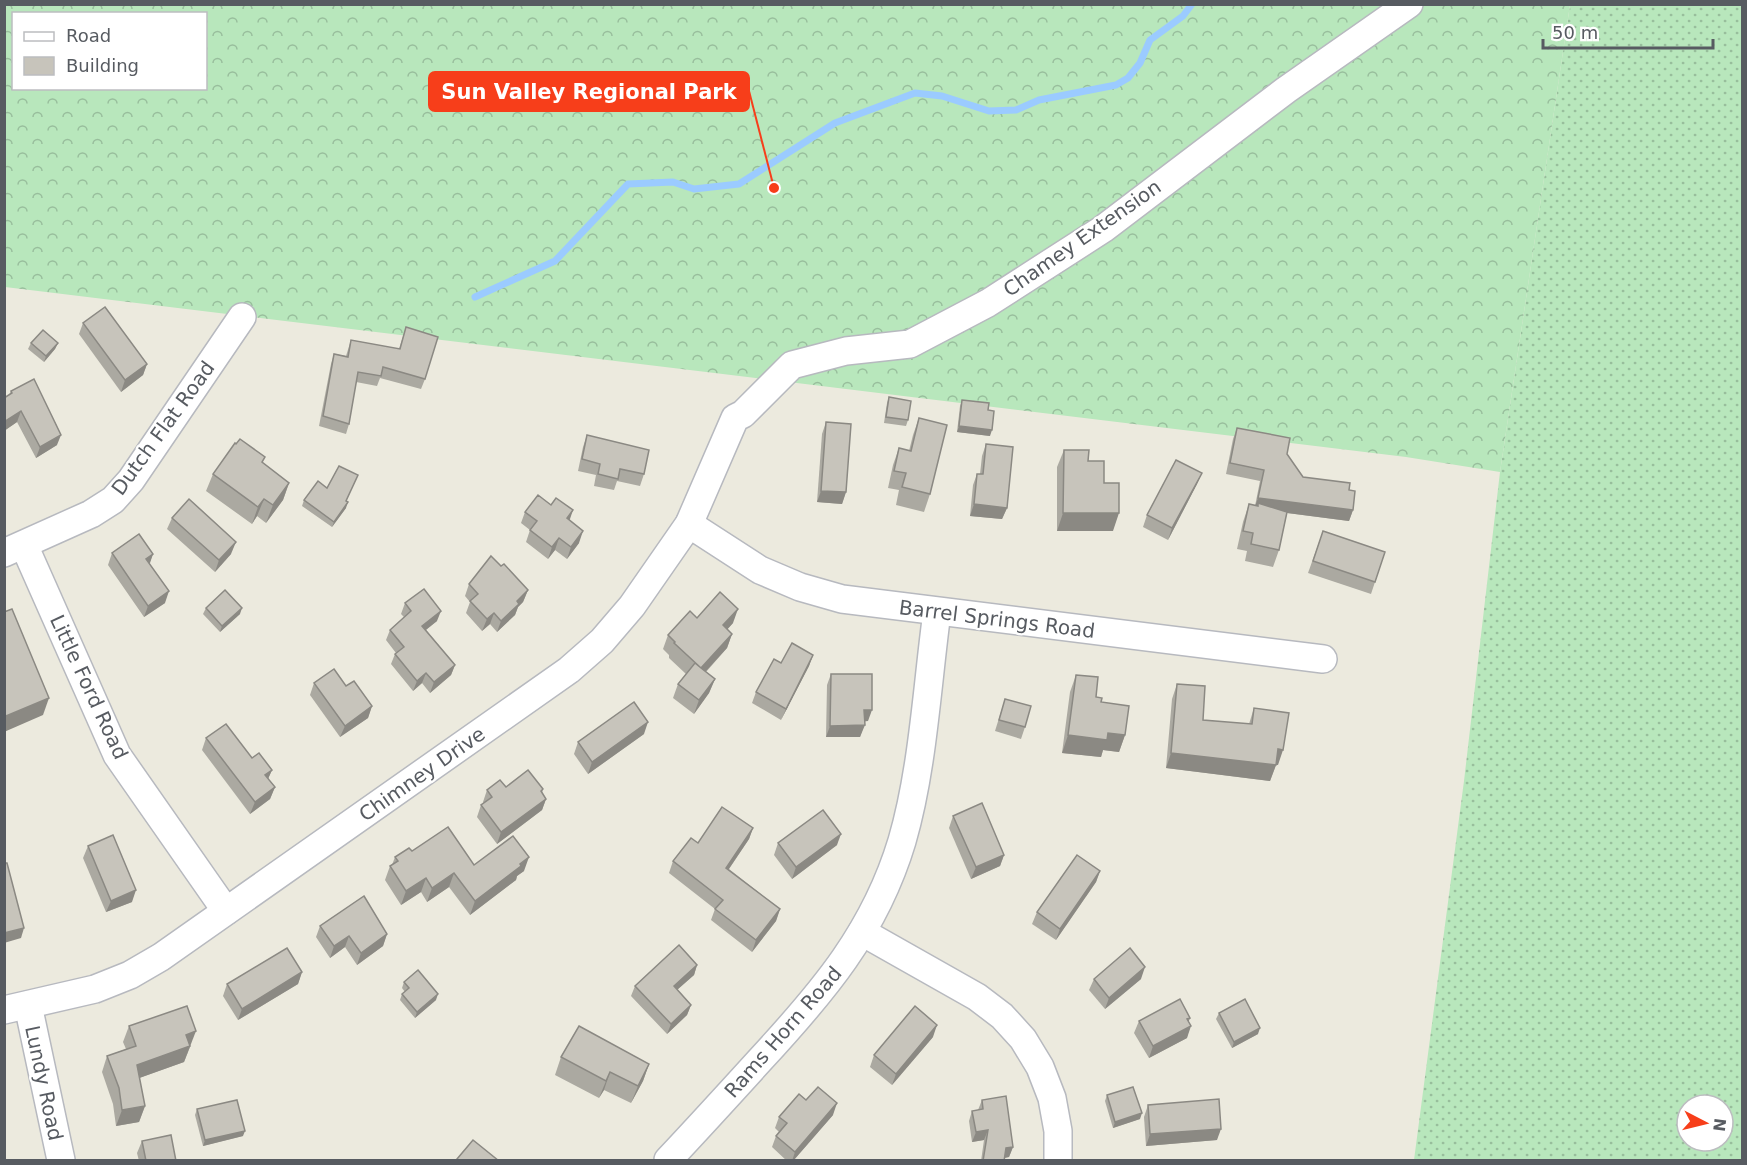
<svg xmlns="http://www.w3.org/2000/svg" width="1747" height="1165" viewBox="0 0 1747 1165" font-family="'DejaVu Sans',sans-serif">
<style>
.grass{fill:url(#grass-dots);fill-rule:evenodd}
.forest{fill:url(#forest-crowns);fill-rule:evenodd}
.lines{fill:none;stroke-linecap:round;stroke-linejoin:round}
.stream{stroke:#9bcbff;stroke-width:7}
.minor-casing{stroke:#b7b9bf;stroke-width:30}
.minor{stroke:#fff;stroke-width:27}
.wall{fill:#aba9a1}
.shaded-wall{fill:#8b8983}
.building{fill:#c7c4bb;stroke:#8b8983;stroke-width:1.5}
.labels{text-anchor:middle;stroke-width:4.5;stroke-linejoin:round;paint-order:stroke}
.street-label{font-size:20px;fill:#575b61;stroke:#fff}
.leader{fill:none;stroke:#f73e1a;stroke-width:2}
.callout-dot{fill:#f73e1a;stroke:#fff;stroke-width:2}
.callout{fill:#f73e1a;stroke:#f73e1a;stroke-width:2}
.callout-label{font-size:21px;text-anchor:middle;font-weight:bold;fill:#fff}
</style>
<defs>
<pattern id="grass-dots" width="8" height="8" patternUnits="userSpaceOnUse" patternTransform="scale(1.5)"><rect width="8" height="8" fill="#b8e7bc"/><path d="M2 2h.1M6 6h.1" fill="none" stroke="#98be9c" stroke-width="1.8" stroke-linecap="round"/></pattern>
<pattern id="forest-crowns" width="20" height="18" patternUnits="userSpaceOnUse" patternTransform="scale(1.5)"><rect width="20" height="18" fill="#b8e7bc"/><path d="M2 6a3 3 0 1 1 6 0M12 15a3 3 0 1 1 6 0" fill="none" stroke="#98be9c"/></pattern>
</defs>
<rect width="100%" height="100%" fill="#eceade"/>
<path class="grass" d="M 1570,5 L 1742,5 L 1742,1160 L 1414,1160 L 1464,781 L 1500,472 ZM 1687,1105 L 1723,1105 L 1723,1141 L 1687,1141 Z"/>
<path class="forest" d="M 5,5 L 1570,5 L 1500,472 L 1406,457 L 5,287 ZM 14,14 L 206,14 L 206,88 L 14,88 Z"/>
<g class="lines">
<polyline class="stream" points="475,297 555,261 628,184 673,182 694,189 739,184 835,123 915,93 942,96 989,111 1016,110 1039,100 1116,85 1128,78 1140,63 1150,40 1183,16 1192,4"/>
<defs>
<g id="minor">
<polyline points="689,524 760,570 800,587 842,599 1323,659"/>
<polyline points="24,545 117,755 226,911"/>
<polyline points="4,553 91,514 113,500 131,480 242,317"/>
<polyline points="862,932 977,997 1002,1016 1023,1039 1040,1067 1052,1098 1058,1131 1058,1160"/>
<polyline points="28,1005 61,1160"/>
<polyline points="4,1010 95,989 130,975 161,957 569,670 602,641 632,606 689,524 735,418 743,414 792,365 846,351 910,344 988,303 1103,229 1286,90 1409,4"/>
<path d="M 668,1160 C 699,1127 730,1093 760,1060 C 823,992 875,931 902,841 C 923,769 927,686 937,612"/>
</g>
</defs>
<use href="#minor" class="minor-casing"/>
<use href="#minor" class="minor"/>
</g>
<g class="wall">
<polygon points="83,323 147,364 143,375 121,392 79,334"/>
<polygon points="406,327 425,379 421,389 380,378 377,386 356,382 349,424 346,434 319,426 331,364 334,354 346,356 351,340 399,349"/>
<polygon points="31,343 58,343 55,349 44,362 28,349"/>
<polygon points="11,391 57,445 36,458 17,422 4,431 4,398 9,395"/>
<polygon points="889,397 908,420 906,426 884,423 887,403"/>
<polygon points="962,400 988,410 990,436 957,432 960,406"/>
<polygon points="919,418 930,494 924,512 896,505 899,490 888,488 893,465 899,448 909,451 913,435"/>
<polygon points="826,422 846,492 842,504 817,502 822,434"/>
<polygon points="1237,428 1287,454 1303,477 1349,490 1353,510 1349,521 1287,513 1279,550 1273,567 1245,561 1247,551 1237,549 1243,522 1249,504 1255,506 1260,481 1226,474 1233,439"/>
<polygon points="587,435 644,474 640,486 617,481 614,490 594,486 596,475 578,471 583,447"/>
<polygon points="986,444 1007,508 1002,519 970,516 973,485 977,474 980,474 982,456"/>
<polygon points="1064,450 1088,461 1104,483 1113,531 1057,531 1057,467"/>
<polygon points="263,463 289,483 283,500 266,523 257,516 252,524 206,491 213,474"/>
<polygon points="1202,473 1197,484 1168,540 1143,527 1147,515"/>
<polygon points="358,475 346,501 346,508 332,527 302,506 304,500"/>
<polygon points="525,512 569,520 579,543 567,559 555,550 548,559 526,542 530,530 521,523"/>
<polygon points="172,518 231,554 215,572 167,529"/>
<polygon points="1323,531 1385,552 1371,594 1308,573"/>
<polygon points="112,553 153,554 149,564 165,603 144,617 108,565"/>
<polygon points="501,566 528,590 523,602 518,607 515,615 497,632 490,624 482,631 466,613 470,602 465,596 469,584"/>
<polygon points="405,603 437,621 426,630 455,665 451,675 430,693 422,683 413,691 391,664 395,654 396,653 386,640 390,630 404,617 401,614"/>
<polygon points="206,608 240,614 220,632 203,614"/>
<polygon points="697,618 733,623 727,629 732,634 727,648 706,672 715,679 709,693 694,714 673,698 678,684 686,674 669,658 669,655 663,649 668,635"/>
<polygon points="813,655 809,666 781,720 752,703 756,692 781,663"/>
<polygon points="831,674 868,721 865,721 860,737 826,737 827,685"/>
<polygon points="1076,675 1101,702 1125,735 1119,752 1103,750 1101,757 1062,753 1070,692"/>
<polygon points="314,683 346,686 372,706 368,718 340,737 310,695"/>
<polygon points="1177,684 1203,720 1249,724 1254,708 1278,765 1276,765 1270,781 1166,768 1172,699"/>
<polygon points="1005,699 1025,727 1021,739 995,731"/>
<polygon points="644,734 588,774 574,754 578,742"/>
<polygon points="206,738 252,758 272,770 268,779 275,787 270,799 250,814 202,750"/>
<polygon points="506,787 543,789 542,793 546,799 542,810 497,844 477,817 481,805 484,803 483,802 487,790"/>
<polygon points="953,816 1004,855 1000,866 971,879 949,828"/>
<polygon points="753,828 749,839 729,869 780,909 776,921 752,952 711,920 715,909 669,873 673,861 698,843"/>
<polygon points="778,843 837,845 792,879 774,855"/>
<polygon points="88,846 132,902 106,912 83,858"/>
<polygon points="412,851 474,865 524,871 517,876 516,880 470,915 449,887 427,902 421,892 401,905 385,880 390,866 392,865 395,857"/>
<polygon points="1100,871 1096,882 1056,940 1032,924 1037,912"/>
<polygon points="320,926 387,934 383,946 357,965 345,947 330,958 316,937"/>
<polygon points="697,965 694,975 677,990 691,1005 687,1015 667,1034 631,996 635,986"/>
<polygon points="302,972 298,984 238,1020 223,996 227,984"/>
<polygon points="1094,979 1141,979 1105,1009 1089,990"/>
<polygon points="404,982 436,1000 415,1018 400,1000 402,994 405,992 402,988"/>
<polygon points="1219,1013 1258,1034 1232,1048 1216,1019"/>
<polygon points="1139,1021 1189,1021 1187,1038 1149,1058 1134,1033"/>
<polygon points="129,1026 190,1047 184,1062 139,1078 145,1106 139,1122 116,1126 113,1104 102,1072 107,1056 126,1049 123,1042"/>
<polygon points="933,1037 892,1085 870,1067 874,1055"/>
<polygon points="561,1057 649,1064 643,1081 631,1103 604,1090 599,1098 555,1075"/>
<polygon points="1107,1095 1140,1119 1113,1128 1105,1101"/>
<polygon points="806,1100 833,1115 793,1161 787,1161 772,1147 776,1136 779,1132 775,1128 779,1117"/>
<polygon points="982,1100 1013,1147 1009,1157 1005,1158 1004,1161 981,1161 984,1140 972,1142 969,1121 972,1111 978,1110"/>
<polygon points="1148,1105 1217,1140 1146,1146 1144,1117"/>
<polygon points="197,1109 243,1136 203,1146 195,1115"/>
<polygon points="142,1141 176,1161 139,1161 137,1153"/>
</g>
<g class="shaded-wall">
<polygon points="58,343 55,349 44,362 46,356"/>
<polygon points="147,364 143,375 121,392 125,380"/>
<polygon points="21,411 17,422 4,431 4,422"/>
<polygon points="959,426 992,430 990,436 957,432"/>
<polygon points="61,435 57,445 36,458 40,447"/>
<polygon points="1202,473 1197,484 1168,540 1172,528"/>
<polygon points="289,483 283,500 266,523 273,505"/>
<polygon points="821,491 846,492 842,504 817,502"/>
<polygon points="1258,498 1353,510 1349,521 1257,509 1258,503 1256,509 1254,509"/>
<polygon points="264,499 257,516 252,524 258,507"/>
<polygon points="348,502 346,508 332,527 334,522"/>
<polygon points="974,504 1007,508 1002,519 970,516"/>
<polygon points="573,510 569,522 567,518"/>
<polygon points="1063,513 1119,513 1113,531 1057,531"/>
<polygon points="583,531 579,543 567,559 571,547"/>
<polygon points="559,538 555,550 548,559 552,547"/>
<polygon points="236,542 231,554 215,572 219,560"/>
<polygon points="153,554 149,566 146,559"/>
<polygon points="528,590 523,602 518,607 515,615 497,632 501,621 517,601"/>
<polygon points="169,591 165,603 144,617 148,606"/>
<polygon points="242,608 240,614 220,632 222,626"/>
<polygon points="738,609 733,623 718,640 723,625"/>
<polygon points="441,611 437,621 418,636 422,626"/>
<polygon points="494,613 490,624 482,631 487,619"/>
<polygon points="732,634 727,648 696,682 701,668"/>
<polygon points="813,655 809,666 781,720 786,709"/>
<polygon points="455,665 451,675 430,693 434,682"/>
<polygon points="426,673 422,683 413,691 417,681"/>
<polygon points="715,679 709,693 694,714 699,700"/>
<polygon points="49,698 43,715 4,732 4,721 6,716"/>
<polygon points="372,706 368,718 340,737 345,726"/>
<polygon points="864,710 872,710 868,721 860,722"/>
<polygon points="648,722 644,734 588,774 592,762"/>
<polygon points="865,725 860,737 826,737 830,726"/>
<polygon points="1108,733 1125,735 1119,752 1103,750 1101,757 1062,753 1068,735"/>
<polygon points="1278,749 1283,750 1278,765 1273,764"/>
<polygon points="1171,753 1276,765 1270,781 1166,768"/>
<polygon points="272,770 267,781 265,775"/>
<polygon points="275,787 270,799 250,814 255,802"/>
<polygon points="546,799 542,810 497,844 501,832"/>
<polygon points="753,828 749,839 722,879 726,868"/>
<polygon points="841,834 837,845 792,879 796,867"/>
<polygon points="1004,855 1000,866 971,879 976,867"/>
<polygon points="529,857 524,871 517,876 516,880 470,915 475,901"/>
<polygon points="1100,871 1096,882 1056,940 1060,929"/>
<polygon points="454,873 449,887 427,902 432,888"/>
<polygon points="426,878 421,892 401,905 406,891"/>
<polygon points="136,890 132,902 106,912 111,901"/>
<polygon points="780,909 776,921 752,952 756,940"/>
<polygon points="24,928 21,938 4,943 4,933"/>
<polygon points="387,934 383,946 357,965 361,953"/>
<polygon points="349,936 345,947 330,958 334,946"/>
<polygon points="697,965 694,975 670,996 674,986"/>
<polygon points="1145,967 1141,979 1105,1009 1109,998"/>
<polygon points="302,972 298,984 238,1020 242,1009"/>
<polygon points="438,994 436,1000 415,1018 417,1012"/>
<polygon points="691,1005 687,1015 667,1034 671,1024"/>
<polygon points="1190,1018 1186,1029 1191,1026 1187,1038 1149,1058 1153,1046"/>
<polygon points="937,1025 933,1037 892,1085 896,1074"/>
<polygon points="1260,1028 1258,1034 1232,1048 1234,1042"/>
<polygon points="196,1031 184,1062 131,1081 137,1065 186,1035"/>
<polygon points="649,1064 643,1081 631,1103 638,1086"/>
<polygon points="610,1072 604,1090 599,1098 606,1081"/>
<polygon points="837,1103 833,1115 793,1161 792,1161 795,1152"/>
<polygon points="145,1106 139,1122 116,1126 122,1110"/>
<polygon points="1142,1113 1140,1119 1113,1128 1115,1122"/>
<polygon points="1221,1129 1217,1140 1146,1146 1150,1134"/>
<polygon points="988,1130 984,1140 972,1142 976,1132"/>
<polygon points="245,1131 243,1136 203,1146 205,1140"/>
<polygon points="1013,1147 1009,1157 1003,1158 1006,1148"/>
</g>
<g class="building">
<polygon points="105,307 147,364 125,380 83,323"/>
<polygon points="406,327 438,337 425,379 383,367 381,376 358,372 349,424 323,416 334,354 348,357 351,340 400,349"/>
<polygon points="43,330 58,343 46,356 31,343"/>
<polygon points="34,379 61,435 40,447 21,411 4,422 4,398 12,393 11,391"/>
<polygon points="889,397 911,401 908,420 886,417"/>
<polygon points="962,400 989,403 988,410 994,411 992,430 959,426"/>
<polygon points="919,418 947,425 930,494 902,487 906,473 894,471 899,448 911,451"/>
<polygon points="826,422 851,424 846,492 821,491"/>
<polygon points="1237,428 1290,438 1287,454 1303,477 1350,483 1349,490 1355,491 1353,510 1258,498 1264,470 1230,463"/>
<polygon points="587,435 649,450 644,474 620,469 618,479 598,474 600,464 582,459"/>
<polygon points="240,439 265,457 262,462 289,483 273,505 264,499 258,507 213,474 235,443 236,444"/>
<polygon points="986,444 1013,447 1007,508 974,504 977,474 983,474"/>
<polygon points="1064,450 1089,450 1088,461 1104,461 1104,483 1119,483 1119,513 1063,513"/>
<polygon points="1176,460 1202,473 1172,528 1147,515"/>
<polygon points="339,466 358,475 346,501 348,502 334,522 304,500 318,481 327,488"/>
<polygon points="538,495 551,505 556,498 573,510 567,518 583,531 571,547 559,538 552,547 530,530 537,521 525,512"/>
<polygon points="189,499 236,542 219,560 172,518"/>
<polygon points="1258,503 1287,512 1279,550 1251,544 1253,533 1243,531 1249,504 1258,506"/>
<polygon points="1323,531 1385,552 1375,582 1313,561"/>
<polygon points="139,534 153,554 146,559 169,591 148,606 112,553"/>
<polygon points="491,556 501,566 504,564 528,590 517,601 519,604 501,621 494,613 487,619 470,601 478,594 469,584"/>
<polygon points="424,589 441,611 422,626 455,665 434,682 426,673 417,681 395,654 404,647 390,630 411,611 405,603"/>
<polygon points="225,590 242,608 222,626 206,608"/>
<polygon points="720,592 738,609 723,625 732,634 701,668 715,679 699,700 678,684 695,663 701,668 674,643 675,642 668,635 690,611 697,618"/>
<polygon points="12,609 49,698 6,716 4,713 4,612"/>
<polygon points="792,643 813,655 786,709 756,692 774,659 781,663"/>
<polygon points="334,669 346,686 354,681 372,706 345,726 314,683"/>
<polygon points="831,674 872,674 872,710 864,710 865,725 830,726"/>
<polygon points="1076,675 1098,677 1096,697 1102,698 1101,702 1129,706 1125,735 1108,733 1107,740 1068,735"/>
<polygon points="1177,684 1205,686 1203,720 1252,724 1254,708 1289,713 1283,750 1278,749 1276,765 1171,753"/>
<polygon points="1005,699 1031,706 1025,727 999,720"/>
<polygon points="634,702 648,722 592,762 578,742"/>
<polygon points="226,724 252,758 259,753 272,770 265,775 275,787 255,802 206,738"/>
<polygon points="528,770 543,789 541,791 546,799 501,832 481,805 492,797 487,790 500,780 506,787"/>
<polygon points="982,803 1004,855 976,867 953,816"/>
<polygon points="722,807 753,828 726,868 780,909 756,940 715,909 723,900 673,861 691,838 698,843"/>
<polygon points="823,810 841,834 796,867 778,843"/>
<polygon points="448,827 474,865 513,836 529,857 520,864 521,866 475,901 454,873 432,888 426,878 406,891 390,866 398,861 395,857 409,848 412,851"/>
<polygon points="113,835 136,890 111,901 88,846"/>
<polygon points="1077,855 1100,871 1060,929 1037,912"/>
<polygon points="4,863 7,863 24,928 4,933"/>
<polygon points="364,896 387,934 361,953 349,936 334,946 320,926"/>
<polygon points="679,945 697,965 674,986 691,1005 671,1024 635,986"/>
<polygon points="287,948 302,972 242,1009 227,984"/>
<polygon points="1130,948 1145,967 1109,998 1094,979"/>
<polygon points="418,970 438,994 417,1012 402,994 409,988 404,982"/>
<polygon points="1180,999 1190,1018 1187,1019 1191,1026 1153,1046 1139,1021"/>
<polygon points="1245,999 1260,1028 1234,1042 1219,1013"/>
<polygon points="187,1006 196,1031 186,1035 190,1046 137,1065 145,1106 122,1110 119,1088 107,1056 136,1046 129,1026"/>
<polygon points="915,1006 937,1025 896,1074 874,1055"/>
<polygon points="579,1026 649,1064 638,1086 610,1072 606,1081 561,1057"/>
<polygon points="818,1087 837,1103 795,1152 776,1136 787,1123 779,1117 799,1094 806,1100"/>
<polygon points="1133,1087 1142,1113 1115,1122 1107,1095"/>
<polygon points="1006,1096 1013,1147 1006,1148 1004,1161 983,1161 988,1130 976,1132 972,1111 983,1109 982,1100"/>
<polygon points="1219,1099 1221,1129 1150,1134 1148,1105"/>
<polygon points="237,1100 245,1131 205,1140 197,1109"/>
<polygon points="171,1135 176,1161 146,1161 142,1141"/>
<polygon points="473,1140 499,1161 459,1161 457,1159"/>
</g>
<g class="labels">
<g class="street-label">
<text transform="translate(1082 238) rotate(-35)" y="7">Chamey Extension</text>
<text transform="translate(163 428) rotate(-54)" y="7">Dutch Flat Road</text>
<text transform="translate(997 619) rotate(7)" y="7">Barrel Springs Road</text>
<text transform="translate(89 687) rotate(65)" y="7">Little Ford Road</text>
<text transform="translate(422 774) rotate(-35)" y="7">Chimney Drive</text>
<text transform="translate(783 1032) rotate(-49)" y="7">Rams Horn Road</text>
<text transform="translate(44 1083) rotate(78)" y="7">Lundy Road</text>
</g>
</g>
<path class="leader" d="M774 188L749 91"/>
<circle class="callout-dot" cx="774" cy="188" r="6"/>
<rect class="callout" x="429" y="72" width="320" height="39" rx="6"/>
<g class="callout-label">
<text x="589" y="99">Sun Valley Regional Park</text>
</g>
<rect width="1747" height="1165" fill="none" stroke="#575b61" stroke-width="12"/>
<rect x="12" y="12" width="195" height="78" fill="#ffffff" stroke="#bcbdc0" stroke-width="1.5"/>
<rect x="24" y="32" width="30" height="9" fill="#ffffff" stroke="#bcbdc0" stroke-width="1.5"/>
<text x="66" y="42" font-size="18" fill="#575b61">Road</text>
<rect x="24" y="57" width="30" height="18" fill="#c7c4bb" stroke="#bcbdc0" stroke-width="1.5"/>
<text x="66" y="72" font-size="18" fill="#575b61">Building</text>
<g transform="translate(1705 1123) rotate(97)"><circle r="28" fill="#ffffff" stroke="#bcbdc0" stroke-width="1.5"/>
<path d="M0-4.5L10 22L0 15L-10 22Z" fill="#f73e1a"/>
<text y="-9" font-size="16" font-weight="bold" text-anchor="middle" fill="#575b61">N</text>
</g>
<path d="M1543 39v9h170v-9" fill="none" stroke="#575b61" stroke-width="3"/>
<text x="1552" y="39" font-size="18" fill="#575b61" stroke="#ffffff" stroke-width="4.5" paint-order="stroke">50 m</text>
</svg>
